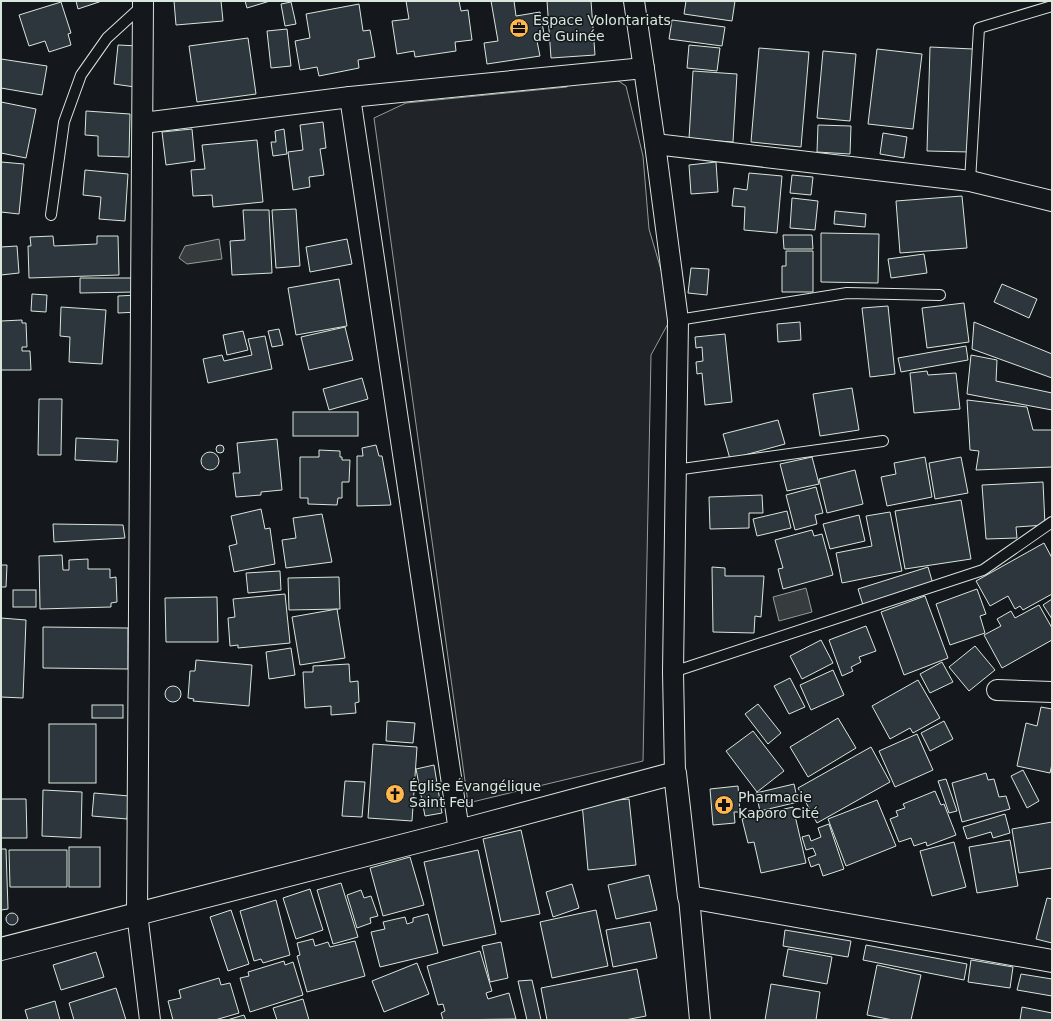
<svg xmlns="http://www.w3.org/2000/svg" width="1053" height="1021" viewBox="0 0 1053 1021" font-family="'DejaVu Sans',sans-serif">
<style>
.green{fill:#202428;stroke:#939e99}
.water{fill:#363b3e;stroke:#939e99}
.building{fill:#2c363c;stroke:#d8e6dc}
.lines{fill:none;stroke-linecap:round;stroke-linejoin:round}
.lane-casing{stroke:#d8e6dc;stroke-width:12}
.street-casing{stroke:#d8e6dc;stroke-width:22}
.secondary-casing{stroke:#d8e6dc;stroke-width:24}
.lane{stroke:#14181c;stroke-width:10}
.street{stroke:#14181c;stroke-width:20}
.secondary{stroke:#14181c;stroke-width:22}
.labels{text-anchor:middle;stroke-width:3;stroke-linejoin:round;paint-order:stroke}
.poi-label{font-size:14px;fill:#d8e6dc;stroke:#14181c;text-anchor:start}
</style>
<rect width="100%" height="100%" fill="#14181c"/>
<polygon class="green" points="578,66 599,68 626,86 643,156 649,229 669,297 670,320 651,355 643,761 468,803 374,118 406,103 567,87"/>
<g class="water">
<polygon points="219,239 222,259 187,264 179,258 185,246"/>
<polygon points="806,588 812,612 779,621 773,597"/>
</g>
<g class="building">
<polygon points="76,1 102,1 78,9"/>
<polygon points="174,1 221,1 223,21 176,25"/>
<polygon points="245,1 270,1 247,8"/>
<polygon points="406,1 459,1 461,11 468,10 472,40 455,42 456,51 415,57 414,51 397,54 392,21 409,19"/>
<polygon points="491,1 514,1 516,16 540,12 545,39 537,41 540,56 487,64 484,43 498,41"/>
<polygon points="547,1 591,1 595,55 551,58"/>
<polygon points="686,1 735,1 732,21 684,14"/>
<polygon points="61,2 71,33 68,34 71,45 49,52 45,41 29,46 19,15"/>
<polygon points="291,2 296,24 285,26 281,4"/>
<polygon points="359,4 363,31 370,30 375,57 358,60 359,68 319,76 317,67 300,70 295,41 310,38 306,14"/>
<polygon points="672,20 725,27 722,46 669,39"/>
<polygon points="287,29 291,66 271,68 267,31"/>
<polygon points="248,38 256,94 197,102 189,46"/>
<polygon points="118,45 139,46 135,87 114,84"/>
<polygon points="689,45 720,48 717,71 687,68"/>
<polygon points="930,47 973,49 970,152 927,151"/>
<polygon points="759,48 809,52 801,147 751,142"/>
<polygon points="877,49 922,54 913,129 868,124"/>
<polygon points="823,51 856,54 850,121 817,118"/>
<polygon points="1,59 47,66 42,95 1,88"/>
<polygon points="693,71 737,74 733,142 689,139"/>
<polygon points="1,102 36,109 26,158 1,153"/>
<polygon points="86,111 130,114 129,157 98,156 98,136 85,135"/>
<polygon points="323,122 326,148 320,149 324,175 309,177 310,187 293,190 288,152 303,150 300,125"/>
<polygon points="818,125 851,126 850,154 817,152"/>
<polygon points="192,129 195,161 166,165 162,132"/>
<polygon points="284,129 287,154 273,156 271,142 276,142 275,131"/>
<polygon points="883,133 907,137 904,158 880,154"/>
<polygon points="257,140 263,202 213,207 212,195 193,196 191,170 205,169 202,145"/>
<polygon points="1,162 24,164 19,214 1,212"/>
<polygon points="716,162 718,192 691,194 689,165"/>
<polygon points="85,170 128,174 125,221 99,219 101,197 83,195"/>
<polygon points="749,173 782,176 777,233 744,230 745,207 732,206 734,188 747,190"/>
<polygon points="792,175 813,177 811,195 790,193"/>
<polygon points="962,196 967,248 900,253 896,201"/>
<polygon points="792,198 818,201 815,230 790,228"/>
<polygon points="296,209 300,266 276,268 272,210"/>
<polygon points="243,210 269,210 272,273 232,275 230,241 245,240"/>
<polygon points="835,211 866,214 865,227 834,224"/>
<polygon points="821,233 879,234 878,283 821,282"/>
<polygon points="783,235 812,235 813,249 784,249"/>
<polygon points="53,236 54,246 97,244 97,236 118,236 119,275 29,278 28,246 31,246 30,237"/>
<polygon points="347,239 352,264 310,272 306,247"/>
<polygon points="17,246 19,273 1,275 1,247"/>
<polygon points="786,251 813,251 813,292 782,292 782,266 786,266"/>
<polygon points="924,254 927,273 891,278 888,259"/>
<polygon points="691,268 709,269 707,295 688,293"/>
<polygon points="80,278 134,278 134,292 80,293"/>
<polygon points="339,279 347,326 296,335 288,288"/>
<polygon points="1002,284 1037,299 1029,318 994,302"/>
<polygon points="32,294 47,295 46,312 31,311"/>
<polygon points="138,295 139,312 118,313 118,296"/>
<polygon points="964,303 969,342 927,348 922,308"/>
<polygon points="888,306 895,374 870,377 862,308"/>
<polygon points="61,307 106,310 102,364 69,362 70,337 60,336"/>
<polygon points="22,320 22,323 26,323 27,347 22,347 22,351 30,351 31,370 1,370 1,321"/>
<polygon points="800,322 801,340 778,342 777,324"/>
<polygon points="974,322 1052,354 1052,378 972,349"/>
<polygon points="345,327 353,360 309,370 301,337"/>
<polygon points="279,329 283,345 272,347 268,331"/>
<polygon points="243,331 248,350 227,355 223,335"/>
<polygon points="725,334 732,402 705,405 702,373 697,374 696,362 703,361 702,347 696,348 695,337"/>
<polygon points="265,336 272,369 208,383 203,359 222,355 224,361 252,355 248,339"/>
<polygon points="966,346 968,360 901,372 898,358"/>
<polygon points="971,355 997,360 996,381 1052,393 1052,410 967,394"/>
<polygon points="927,371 928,375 956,373 960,409 914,413 910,373"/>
<polygon points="362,378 368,399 329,410 323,389"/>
<polygon points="852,388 859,430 820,436 813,394"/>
<polygon points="39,399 62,399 61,455 38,455"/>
<polygon points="967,400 1027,407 1033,430 1052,430 1052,467 976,470 979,451 970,450"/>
<rect x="293" y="412" width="65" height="24"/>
<polygon points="778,420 785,444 730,459 723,434"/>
<polygon points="76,438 118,440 117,462 75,460"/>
<polygon points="277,439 282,490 261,492 261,495 236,497 233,473 240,473 237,443"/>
<circle cx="220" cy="449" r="4"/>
<polygon points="376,445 379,456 382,456 391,505 357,506 357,456 363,456 362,448"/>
<polygon points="319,450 340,451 340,457 342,457 342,460 350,460 349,482 342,482 342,498 338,498 337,505 308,504 308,498 300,498 300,457 319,457"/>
<circle cx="210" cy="461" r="9"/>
<polygon points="812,457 819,484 787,491 780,464"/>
<polygon points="925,457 932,497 887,506 881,477 896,474 894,463"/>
<polygon points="961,457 968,493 935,499 929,463"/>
<polygon points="855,470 863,504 827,513 819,479"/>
<polygon points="1043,482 1045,525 1016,527 1017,538 986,539 982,485"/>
<polygon points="816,487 823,513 815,515 817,524 795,530 786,495"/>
<polygon points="762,495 763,513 749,513 749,528 710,529 709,497"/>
<polygon points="961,500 971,559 905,569 895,511"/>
<polygon points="261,509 265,529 270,528 275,564 234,572 229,546 237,544 231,516"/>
<polygon points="787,511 791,528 757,536 753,519"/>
<polygon points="890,512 902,571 842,583 836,553 872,546 866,516"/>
<polygon points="322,514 332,562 286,568 282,540 296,538 293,518"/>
<polygon points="859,515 865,541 830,549 823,524"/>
<polygon points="53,524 123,525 125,538 54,542"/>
<polygon points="812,530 814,536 822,534 833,575 783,589 778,569 783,568 775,540"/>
<polygon points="1044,543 1052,558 1052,594 1023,610 1020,606 1015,609 1008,596 990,606 976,581"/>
<polygon points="62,555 63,570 69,570 69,560 88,559 88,569 110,569 110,578 116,577 117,602 111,603 111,607 40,609 39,556"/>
<polygon points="1,565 7,565 6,587 1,587"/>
<polygon points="712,567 725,568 725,576 764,576 761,617 755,616 754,633 713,632"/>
<polygon points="928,567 933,584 863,605 858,589"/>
<polygon points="280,571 281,590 248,593 246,573"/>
<polygon points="339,577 340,609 289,610 288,578"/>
<polygon points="977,589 986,614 980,616 985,633 950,645 936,604"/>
<rect x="13" y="590" width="23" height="17"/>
<polygon points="285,594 290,643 238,648 238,645 230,646 228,618 235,617 233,599"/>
<polygon points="925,596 948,658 904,675 881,612"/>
<polygon points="217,597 218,642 166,642 165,598"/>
<polygon points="1052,599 1052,619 1043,605"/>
<polygon points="1039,605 1052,628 1052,640 1002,668 984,635 1001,626 997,619 1011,611 1015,618"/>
<polygon points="337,609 345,658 300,665 292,617"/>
<polygon points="1,618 26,620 23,698 1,697"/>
<polygon points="866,626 876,651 859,657 861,662 851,667 853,671 842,676 829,640"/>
<polygon points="43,627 128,628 128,669 43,668"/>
<polygon points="821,640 833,663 802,679 790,656"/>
<polygon points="975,646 995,670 969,691 949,667"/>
<polygon points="291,648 295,675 269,679 266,652"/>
<polygon points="196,660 252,665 249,706 193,701 194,699 188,698 190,671 195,671"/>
<polygon points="942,662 953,682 930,693 920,674"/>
<polygon points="349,664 350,682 358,681 359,702 355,703 356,713 331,715 331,706 305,708 303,672 313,672 313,666"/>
<polygon points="833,670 844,695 811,710 800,685"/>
<polygon points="790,678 805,707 789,714 774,686"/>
<polygon points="918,680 940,718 913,733 910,728 890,739 872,706"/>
<circle cx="173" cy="694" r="8"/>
<polygon points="758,704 781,733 768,744 745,714"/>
<rect x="92" y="705" width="31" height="13"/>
<polygon points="1041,707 1052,709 1052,764 1050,773 1017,766 1026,723 1037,726"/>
<polygon points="838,718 856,748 808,777 790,747"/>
<polygon points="387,721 415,723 413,743 386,741"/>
<polygon points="944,721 953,739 930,751 921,733"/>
<rect x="49" y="724" width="47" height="59"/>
<polygon points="753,731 784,771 757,792 726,751"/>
<polygon points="917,734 933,770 895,787 879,751"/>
<polygon points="373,744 417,747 412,821 368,818"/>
<polygon points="871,747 890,782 817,823 798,788"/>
<polygon points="434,765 442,813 425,816 416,769"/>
<polygon points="1023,770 1039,801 1027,808 1011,776"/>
<polygon points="986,773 988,780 994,779 999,797 1006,796 1010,809 962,822 952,783"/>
<polygon points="946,779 957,811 949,813 938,781"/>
<polygon points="345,781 365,782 362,817 342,816"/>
<polygon points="794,784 798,802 760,811 756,793"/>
<polygon points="738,786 740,812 734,812 735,823 713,825 710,789"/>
<polygon points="43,790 82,792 81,838 42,836"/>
<polygon points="935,791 941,805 944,804 956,835 927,846 926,842 914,846 911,838 899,842 890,819 898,816 896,811 905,808 903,804"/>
<polygon points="94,793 129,796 127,819 92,816"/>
<polygon points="1,799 26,799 27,838 1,838"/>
<polygon points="629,799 636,865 588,870 582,803"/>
<polygon points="877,800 896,846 846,866 828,819"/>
<polygon points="793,807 806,863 761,873 754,842 748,843 742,819"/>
<polygon points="1005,814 1010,833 993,838 991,832 967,839 963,827"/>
<polygon points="1052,822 1052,868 1019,873 1012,829"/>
<polygon points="829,824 844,869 823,876 819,864 811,867 808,858 816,855 813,848 806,850 802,837 809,835 811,841 821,837 818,828"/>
<polygon points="521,830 540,914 501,922 483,839"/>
<polygon points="1010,840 1018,886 977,893 969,847"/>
<polygon points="954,842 966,887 932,896 920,851"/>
<rect x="69" y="847" width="31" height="40"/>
<polygon points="1,849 6,849 8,909 1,910"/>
<polygon points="9,850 67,850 67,887 10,887"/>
<polygon points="478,850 496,934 443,946 424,862"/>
<polygon points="410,857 424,905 383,916 370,868"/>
<polygon points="649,875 657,910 616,919 608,885"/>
<polygon points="341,883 358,937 333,944 317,890"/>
<polygon points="572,884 579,908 553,917 546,892"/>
<polygon points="310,889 323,930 296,939 283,898"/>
<polygon points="361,890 364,898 371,896 378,916 370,918 371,923 357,928 347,895"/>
<polygon points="1047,898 1052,899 1052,943 1036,939"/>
<polygon points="276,900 290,955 263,963 261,959 254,961 240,911"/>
<polygon points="231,910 249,964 228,971 210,917"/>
<polygon points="596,910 608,966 552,978 540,922"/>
<circle cx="12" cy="919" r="6"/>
<polygon points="428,914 438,953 380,967 371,932 385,929 383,922 405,917 407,924 413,922 413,918"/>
<polygon points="650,922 657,958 613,967 606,930"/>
<polygon points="785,930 851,941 848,957 783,946"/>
<polygon points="313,939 315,946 328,942 330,947 355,941 365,976 307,992 297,956 300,955 297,943"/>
<polygon points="501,942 508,978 490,982 482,946"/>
<polygon points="866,945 967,964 964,980 863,960"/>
<polygon points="788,949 832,957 827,984 783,976"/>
<polygon points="480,951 492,991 486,993 488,999 509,993 516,1019 443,1020 441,1013 445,1011 443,1004 438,1005 427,966"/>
<polygon points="96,952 104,977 61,990 53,965"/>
<polygon points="971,960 1013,967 1010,988 968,982"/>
<polygon points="284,961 285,965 293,962 303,995 250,1012 240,978 249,976 248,972"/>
<polygon points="417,963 429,994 384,1012 372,981"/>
<polygon points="877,965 921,975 911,1020 893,1020 867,1015"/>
<polygon points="637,969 646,1016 625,1020 547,1020 541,988"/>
<polygon points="1021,974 1052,979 1052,996 1017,990"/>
<polygon points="219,978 221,985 230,983 239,1013 215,1020 173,1020 168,1001 181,998 179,990"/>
<polygon points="532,980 541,1020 527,1020 518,981"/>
<polygon points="771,984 820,992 816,1020 765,1020"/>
<polygon points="116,988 126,1020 74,1020 69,1003"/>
<polygon points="303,999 309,1020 277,1020 273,1008"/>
<polygon points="55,1001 60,1020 28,1020 25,1010"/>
<polygon points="1022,1007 1052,1013 1052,1020 1020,1020"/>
<polygon points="244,1015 246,1020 227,1020"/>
</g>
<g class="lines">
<defs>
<g id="lane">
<polyline points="970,181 979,28 1052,6"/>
<polyline points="51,215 64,122 81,75 107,38 142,6"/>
<polyline points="678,320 847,293 940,295"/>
<polyline points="675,470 883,441"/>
<polyline points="673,672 983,570 1052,522"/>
</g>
<g id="street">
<polyline points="143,1 137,913 150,1020"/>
<polyline points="634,1 655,144 678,320 673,672 675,773"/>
<polyline points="350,97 459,831"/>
<polyline points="143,123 350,97 644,68"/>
<polyline points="655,144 970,181 1052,201"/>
<polyline points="997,690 1052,692"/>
<polyline points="689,897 700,1020"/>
</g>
<polyline id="secondary" points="1,949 459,831 675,773 689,897 1052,961"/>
</defs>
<use href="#lane" class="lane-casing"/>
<use href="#street" class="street-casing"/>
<use href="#secondary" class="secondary-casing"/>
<use href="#lane" class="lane"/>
<use href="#street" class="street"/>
<use href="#secondary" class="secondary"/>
</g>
<defs>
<symbol id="office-disc" viewBox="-11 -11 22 22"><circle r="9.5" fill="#ffb74d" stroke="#14181c"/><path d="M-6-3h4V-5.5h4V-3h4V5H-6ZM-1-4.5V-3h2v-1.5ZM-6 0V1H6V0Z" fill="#111"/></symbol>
<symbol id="church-disc" viewBox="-11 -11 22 22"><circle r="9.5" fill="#ffb74d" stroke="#14181c"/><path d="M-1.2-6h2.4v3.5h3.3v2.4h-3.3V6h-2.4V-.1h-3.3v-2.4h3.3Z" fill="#111"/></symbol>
<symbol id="pharmacy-disc" viewBox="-11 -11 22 22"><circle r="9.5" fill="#ffb74d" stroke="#14181c"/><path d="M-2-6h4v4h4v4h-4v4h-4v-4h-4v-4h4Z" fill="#111"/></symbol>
</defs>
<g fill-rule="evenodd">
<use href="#office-disc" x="508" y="17" width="22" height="22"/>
<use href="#church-disc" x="384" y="783" width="22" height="22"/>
<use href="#pharmacy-disc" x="713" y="794" width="22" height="22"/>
</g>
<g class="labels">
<g class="poi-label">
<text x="533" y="25">Espace Volontariats<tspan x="533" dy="16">de Guinée</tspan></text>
<text x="409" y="791">Église Évangélique<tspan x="409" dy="16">Saint Feu</tspan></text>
<text x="738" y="802">Pharmacie<tspan x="738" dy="16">Kaporo Cité</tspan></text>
</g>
</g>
<rect width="1053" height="1021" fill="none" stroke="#d8e6dc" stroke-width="4"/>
</svg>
